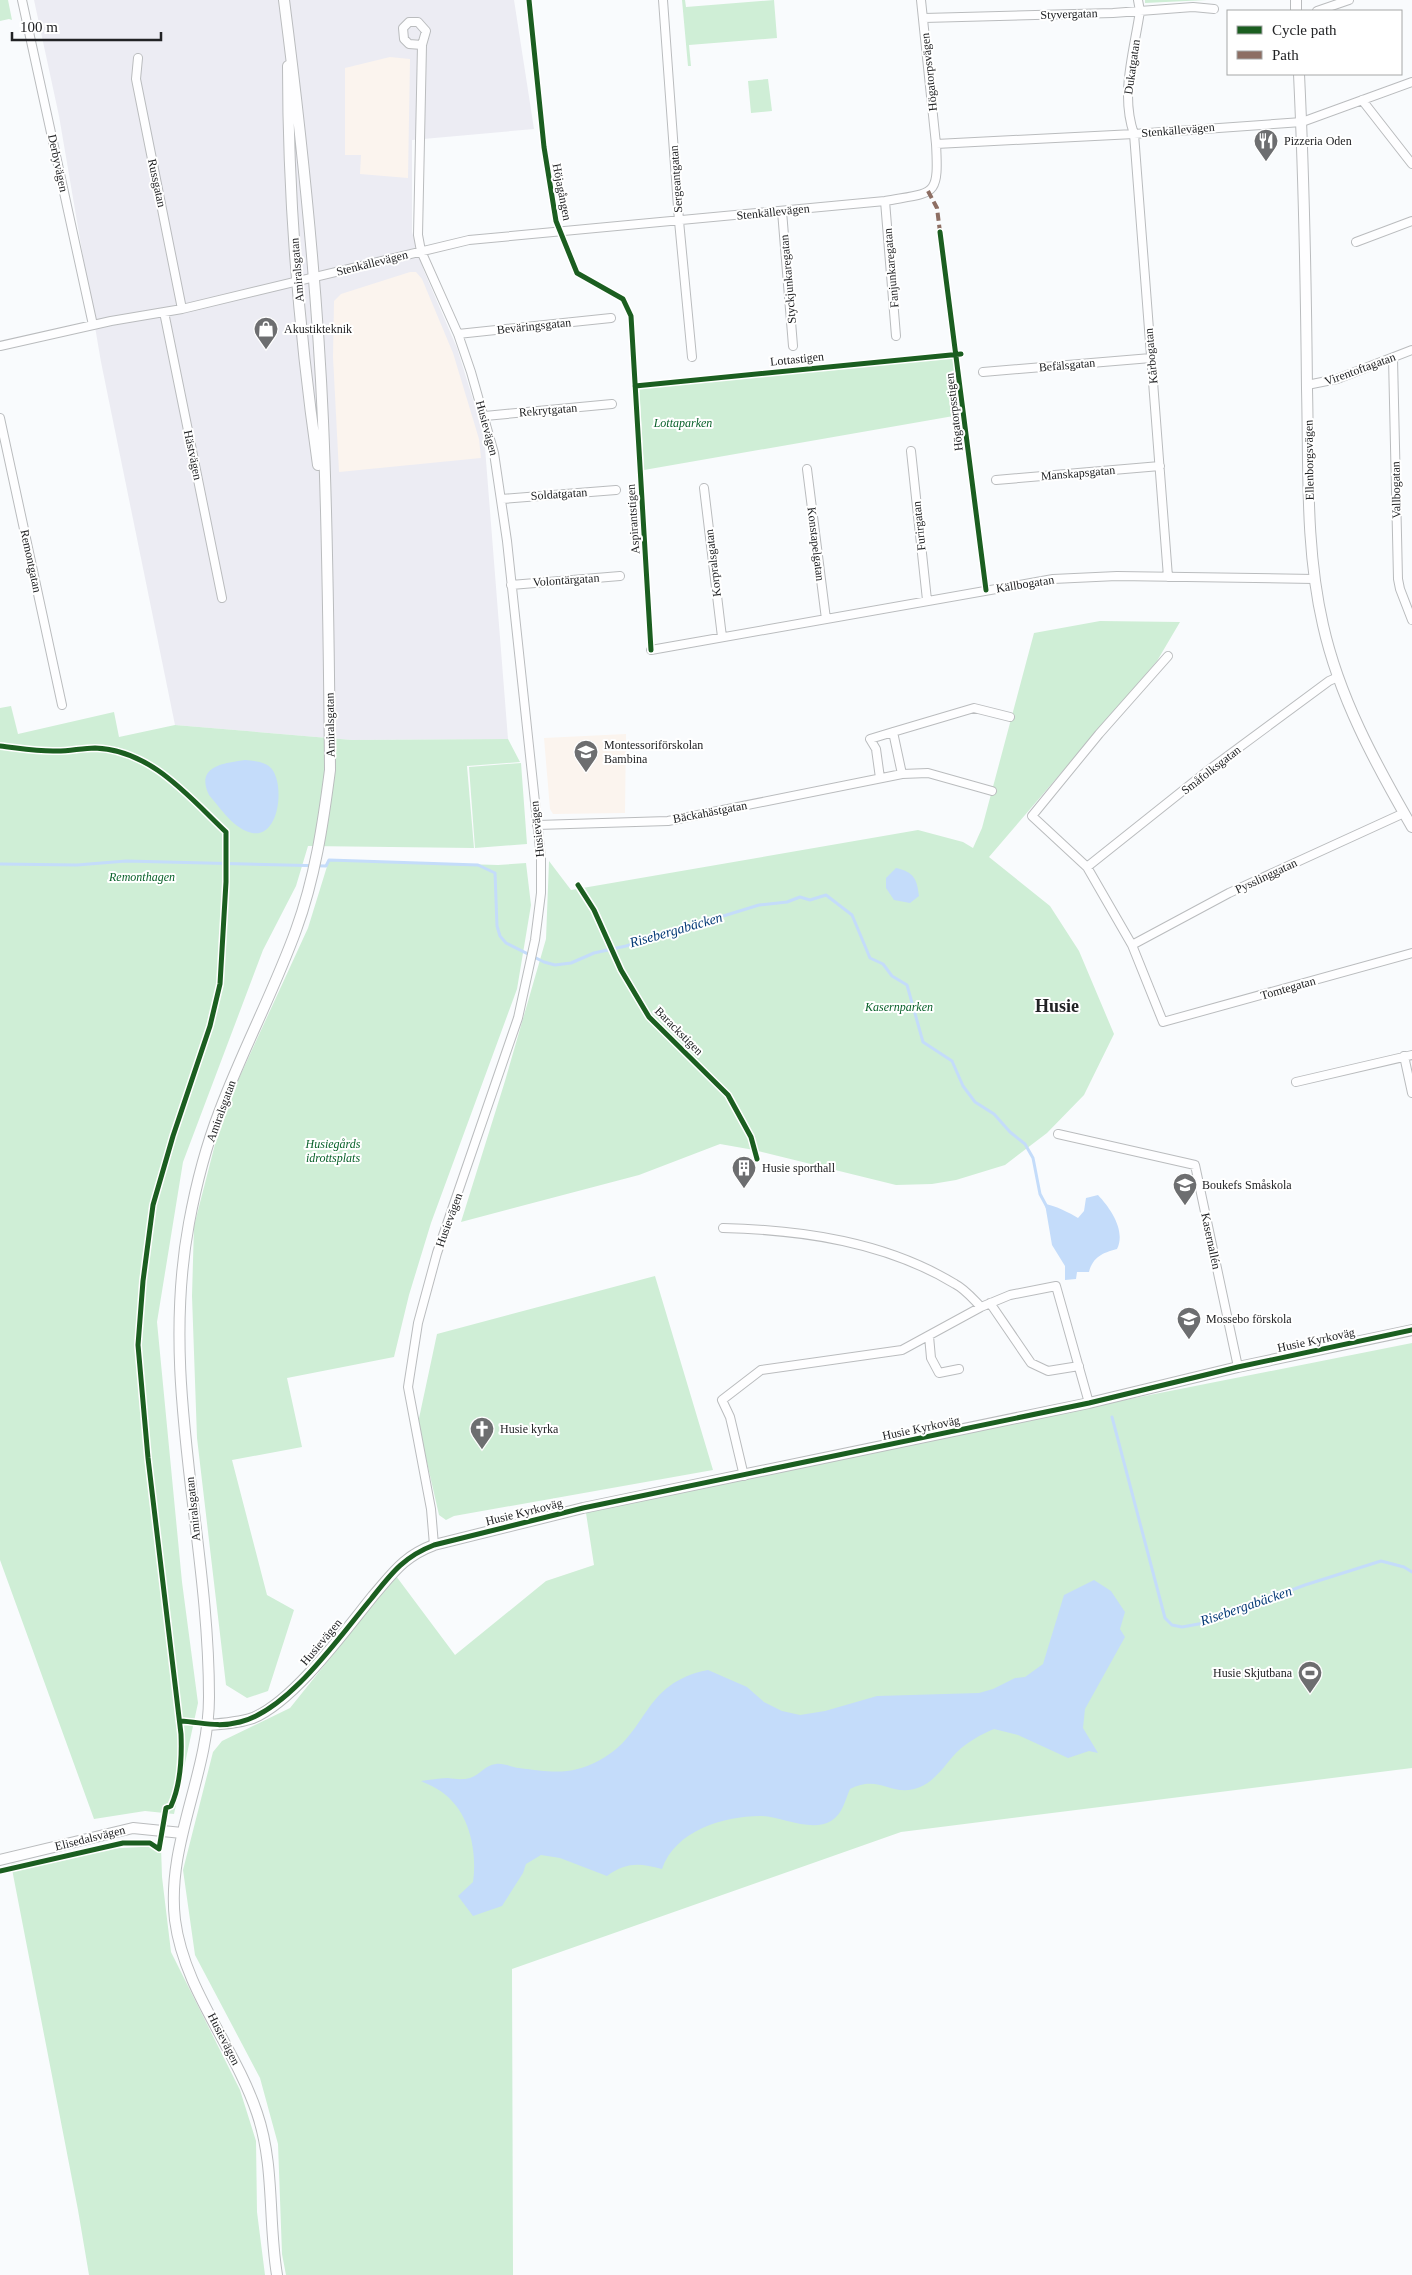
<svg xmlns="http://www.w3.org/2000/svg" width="1412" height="2275" viewBox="0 0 1412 2275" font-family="Georgia,serif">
<rect width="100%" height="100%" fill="#f9fbfd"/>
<path fill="#ececf3" d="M 34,0 L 514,0 L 534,129 L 412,140 L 412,232 L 424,271 L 457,348 L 484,435 L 508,739 L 352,740 L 175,725 L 101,362 L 59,116 Z"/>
<path fill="#fbf4ee" d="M 390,57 L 410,59 L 408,178 L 360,174 L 361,155 L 345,155 L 345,68 Z
M 410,272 L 416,272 L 422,279 L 453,353 L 479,439 L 481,458 L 339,472 L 333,357 L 334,301 L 341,294 Z
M 626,734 L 625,813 L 553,814 L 550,809 L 544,738 Z"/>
<path fill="#cfeed6" d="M 0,0 L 8,0 L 12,20 L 9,19 L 0,21 Z
M 682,0 L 685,0 L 686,7 L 774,0 L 777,38 L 689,45 L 691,66 L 688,66 Z
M 1145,0 L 1207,0 L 1145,3 Z
M 768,79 L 772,111 L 751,113 L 748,81 Z
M 958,356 L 965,414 L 644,470 L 639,387 Z
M 1100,621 L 1180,622 L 1157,661 L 989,857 L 1050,906 L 1079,951 L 1114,1034 L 1084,1095 L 1047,1133 L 1005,1165 L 956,1180 L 932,1184 L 896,1185 L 754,1150 L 720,1144 L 639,1175 L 461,1222 L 505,1081 L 546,939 L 549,861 L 571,890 L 918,830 L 963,842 L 973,848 L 982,828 L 1034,633 Z
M 11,706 L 18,734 L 114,712 L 119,737 L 175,725 L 352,740 L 508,739 L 520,762 L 467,766 L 474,848 L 308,846 L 296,886 L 263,950 L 183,1162 L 157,1322 L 182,1582 L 198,1703 L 174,1814 L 145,1811 L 94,1819 L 0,1560 L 0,708 Z
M 521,763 L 527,844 L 475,848 L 469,767 Z
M 329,860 L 498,865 L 526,863 L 531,905 L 517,989 L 431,1223 L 409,1295 L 394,1357 L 287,1378 L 302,1447 L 232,1460 L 267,1595 L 294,1610 L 268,1691 L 247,1698 L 226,1685 L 197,1438 L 192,1296 L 194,1226 L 223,1113 L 308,928 Z
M 655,1276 L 713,1470 L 454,1516 L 446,1520 L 439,1515 L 418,1423 L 437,1334 Z
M 1412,1343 L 1412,1768 L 901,1832 L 512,1969 L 513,2275 L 286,2275 L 282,2254 L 278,2144 L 260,2078 L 195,1955 L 183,1870 L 213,1752 L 222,1741 L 290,1708 L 396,1576 L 455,1655 L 546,1581 L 594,1565 L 586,1513 L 777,1469 Z
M 161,1846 L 162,1877 L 171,1952 L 240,2090 L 256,2141 L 257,2212 L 265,2275 L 89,2275 L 78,2210 L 11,1864 L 102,1849 Z"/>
<path fill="#c4dcfa" d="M 245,760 C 254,761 264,761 271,768 C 285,783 280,838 252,833 C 234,829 221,809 209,795 C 195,766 224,763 245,760 Z
M 896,868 C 914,872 917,879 919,896 L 910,903 L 894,900 L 886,888 L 886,878 Z
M 1098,1195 C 1111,1209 1126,1231 1117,1249 C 1102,1253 1093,1257 1089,1272 L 1077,1272 L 1076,1279 L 1065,1280 L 1065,1266 L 1052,1245 L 1045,1204 C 1054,1205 1070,1213 1078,1218 L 1084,1211 L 1086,1198 Z
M 1094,1580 L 1111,1591 L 1125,1612 L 1120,1629 L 1125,1637 L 1085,1709 L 1083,1728 L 1098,1753 L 1089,1751 L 1068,1758 L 1018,1735 L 994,1729 C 980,1735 967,1742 956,1753 C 945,1765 935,1781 920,1787 C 892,1799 880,1773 850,1789 C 845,1800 843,1814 831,1821 C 811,1833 781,1816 760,1816 C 723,1816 675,1831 662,1869 C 639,1863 627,1862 607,1876 L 560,1858 L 541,1855 L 526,1864 L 523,1873 L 502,1906 L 473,1916 L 458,1896 L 473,1882 C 477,1855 471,1820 451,1800 C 443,1791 432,1786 421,1781 C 430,1780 439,1778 448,1778 C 456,1779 462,1780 470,1778 C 480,1775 485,1765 496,1764 C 503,1763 512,1767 519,1768 C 551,1772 571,1776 600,1760 C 649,1734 641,1683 708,1670 L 747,1687 L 764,1702 L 782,1711 L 800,1715 L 825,1711 L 877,1696 L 979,1693 L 993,1689 L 1015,1678 L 1025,1677 L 1043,1664 L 1064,1595 Z"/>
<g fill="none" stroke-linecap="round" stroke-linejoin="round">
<path stroke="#c4dcfa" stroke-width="3" d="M 0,864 L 77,865 L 126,861 L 326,866 L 329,860 L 478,865 L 495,873 L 497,926 L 500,936 L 506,943 L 544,962 L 555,965 L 571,963 L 594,953 L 626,946 L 759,905 L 787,902 L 800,897 L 810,900 L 826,895 L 852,915 L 870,958 L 883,964 L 892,976 L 907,985 L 923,1042 L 952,1061 L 963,1086 L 975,1102 L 994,1114 L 1010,1132 L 1025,1144 L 1033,1158 L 1040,1194 L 1047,1207
M 1112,1417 L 1165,1618 L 1172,1625 L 1182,1627 L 1204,1623 L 1305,1585 L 1381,1561 L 1404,1567 L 1412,1572"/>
<defs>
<path id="minor" d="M 22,0 L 93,325
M 663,0 L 679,221 L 692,357
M 921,0 L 936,144
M 1138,0 L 1140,11 C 1134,52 1120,94 1134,134 L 1168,577
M 1317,11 L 1349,0
M 924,18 L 1113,13 L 1193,7 L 1214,9
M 422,45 L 409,44 L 404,39 L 403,28 L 409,22 L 418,22 L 426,31 L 422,45 L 418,235 L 421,251 L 458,334 L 471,372 L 494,453 L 507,541 L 541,858 L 541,893 L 535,940 L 518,1018 L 437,1253 L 418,1323 L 408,1387 L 431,1509 L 434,1545
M 138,58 L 136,79 L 182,309
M 1362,100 L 1412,164
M 885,201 L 896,336
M 782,211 L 793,346
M 1356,242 L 1412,221
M 164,312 L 222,598
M 458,334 L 611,318
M 0,346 L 111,321 L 182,309 L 469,240 L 885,201 C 935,192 939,198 936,144 L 1134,134 L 1302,122 L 1412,82
M 1393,358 L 1398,579 L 1400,589 L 1412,620
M 983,372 L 1151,358
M 1307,385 L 1337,379 L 1412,350
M 485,416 L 612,404
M 0,418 L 62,705
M 911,451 L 927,600
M 807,469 L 826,619
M 996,480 L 1160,466
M 704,488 L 722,637
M 502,499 L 616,490
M 511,585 L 620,576
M 651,650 L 1053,579 L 1117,576 L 1314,579
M 1168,656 L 1099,734 L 1032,816 L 1087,867 L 1132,945 L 1163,1022 L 1412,953
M 893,732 L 974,708 L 1010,717
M 902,774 L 928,773 L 992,791
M 537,825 L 668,821 L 902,774 L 893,732 L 870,739 L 876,749 L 880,778
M 1087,867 L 1210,769 L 1329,681 L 1338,677
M 1132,945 L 1229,893 L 1404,813
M 1404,1056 L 1412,1093
M 1296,1082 L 1412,1055
M 1058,1134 L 1195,1165 L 1238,1367
M 723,1228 C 803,1230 886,1242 955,1284 C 965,1289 973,1299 981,1307
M 990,1303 L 1031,1363 L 1048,1371 L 1079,1366
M 929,1336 L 931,1358 L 939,1373 L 959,1369
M 744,1476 L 730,1417 L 722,1400 L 761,1370 L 902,1350 L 981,1307 L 1010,1295 L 1056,1286 L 1089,1403"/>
<path id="tertiary" d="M 1296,0 L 1296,11
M 288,66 C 288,199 299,333 318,465
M 1299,74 C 1304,179 1306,284 1307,389 C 1309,467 1305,547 1323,625 C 1339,697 1375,763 1412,827
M 207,1725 C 223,1724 238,1723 253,1718 C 294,1701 344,1632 373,1596 C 393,1573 404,1556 434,1545 L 583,1508 L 1089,1403 L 1238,1367 L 1412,1330
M 0,1860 L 133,1828 L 182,1833
M 277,2275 C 268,2221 275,2166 257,2113 C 235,2047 184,1990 175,1920 C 166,1844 209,1774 209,1697 C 209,1536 159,1384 189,1223 C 196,1185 206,1146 220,1110 C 243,1049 274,991 296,930 C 315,878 323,824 330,770 C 329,654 328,537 323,421 C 317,280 302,140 284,0"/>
</defs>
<use href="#minor" stroke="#babcbe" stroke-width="10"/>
<use href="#tertiary" stroke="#babcbe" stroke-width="12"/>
<use href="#minor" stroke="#fefeff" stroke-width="8"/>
<use href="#tertiary" stroke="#fefeff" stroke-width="10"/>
<path stroke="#8d6e63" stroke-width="4" stroke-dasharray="8 4" stroke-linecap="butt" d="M 928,191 L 937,208 L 940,232"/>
<defs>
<path id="cycleway" d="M 529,0 L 544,147 L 556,221 L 577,273 L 623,299 L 631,316 L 651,650
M 940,232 L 986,590
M 635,386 L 961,354
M 0,746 C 18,748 35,751 53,751 C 67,752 81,748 95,748 C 151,750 188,796 226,832 L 226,882 L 220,984 L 210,1026 L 173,1136 L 153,1205 L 143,1281 L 138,1345 L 148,1458 L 181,1734 C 182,1758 181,1784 171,1806 L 166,1808 L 159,1849 L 150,1843 L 123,1843 L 0,1871
M 578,885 L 594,910 L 621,970 L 649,1017 L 728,1095 L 751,1137 L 757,1159
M 180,1721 C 202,1722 216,1728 240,1722 C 289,1710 339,1637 371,1599 C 391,1574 403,1557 434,1545 L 583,1508 L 1089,1403 L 1238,1367 L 1412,1330"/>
</defs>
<use href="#cycleway" stroke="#fff" stroke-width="8"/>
<use href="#cycleway" stroke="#1b5e20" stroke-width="5"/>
</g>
<defs>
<symbol id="restaurant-pin" viewBox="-11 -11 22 30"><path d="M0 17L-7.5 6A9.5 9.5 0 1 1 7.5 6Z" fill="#6d6e70" stroke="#fff"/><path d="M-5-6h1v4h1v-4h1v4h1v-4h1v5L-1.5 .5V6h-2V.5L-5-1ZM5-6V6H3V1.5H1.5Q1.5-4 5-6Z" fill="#fff"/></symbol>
<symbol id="shop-pin" viewBox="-11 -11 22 30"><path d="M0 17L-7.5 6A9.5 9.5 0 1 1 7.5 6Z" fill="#6d6e70" stroke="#fff"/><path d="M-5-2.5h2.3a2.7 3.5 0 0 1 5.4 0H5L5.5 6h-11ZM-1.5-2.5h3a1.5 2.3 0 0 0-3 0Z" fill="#fff"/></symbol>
<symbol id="school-pin" viewBox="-11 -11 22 30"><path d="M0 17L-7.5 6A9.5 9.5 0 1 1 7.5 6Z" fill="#6d6e70" stroke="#fff"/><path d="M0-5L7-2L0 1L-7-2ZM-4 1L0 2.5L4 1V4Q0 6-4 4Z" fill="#fff"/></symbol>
<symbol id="building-pin" viewBox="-11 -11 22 30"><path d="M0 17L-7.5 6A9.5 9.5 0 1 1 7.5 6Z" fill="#6d6e70" stroke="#fff"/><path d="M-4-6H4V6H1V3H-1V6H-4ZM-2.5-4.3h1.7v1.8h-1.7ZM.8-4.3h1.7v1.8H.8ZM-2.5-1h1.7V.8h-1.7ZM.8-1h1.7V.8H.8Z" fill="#fff"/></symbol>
<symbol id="church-pin" viewBox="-11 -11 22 30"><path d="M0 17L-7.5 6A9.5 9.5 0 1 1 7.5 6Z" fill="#6d6e70" stroke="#fff"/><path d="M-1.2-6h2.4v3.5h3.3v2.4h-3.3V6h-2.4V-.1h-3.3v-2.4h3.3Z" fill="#fff"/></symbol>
<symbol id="stadium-pin" viewBox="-11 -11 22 30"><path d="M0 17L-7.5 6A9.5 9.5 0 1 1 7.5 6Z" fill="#6d6e70" stroke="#fff"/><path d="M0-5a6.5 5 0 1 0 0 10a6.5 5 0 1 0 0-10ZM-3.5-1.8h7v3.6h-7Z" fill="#fff"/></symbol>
</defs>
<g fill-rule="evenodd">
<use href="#restaurant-pin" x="1252" y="127" width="28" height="38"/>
<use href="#shop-pin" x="252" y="315" width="28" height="38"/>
<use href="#school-pin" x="572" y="738" width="28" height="38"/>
<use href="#building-pin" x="730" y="1154" width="28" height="38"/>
<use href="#school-pin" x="1171" y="1171" width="28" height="38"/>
<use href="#school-pin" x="1175" y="1305" width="28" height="38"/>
<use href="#church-pin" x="468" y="1415" width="28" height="38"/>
<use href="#stadium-pin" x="1296" y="1659" width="28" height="38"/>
</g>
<g text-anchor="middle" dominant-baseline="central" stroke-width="4" stroke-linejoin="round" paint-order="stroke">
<g font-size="12" fill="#212224" stroke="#fff">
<text transform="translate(1069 14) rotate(-2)">Styvergatan</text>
<text transform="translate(1132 67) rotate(-82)">Dukatgatan</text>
<text transform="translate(929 72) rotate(-96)">Högatorpsvägen</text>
<text transform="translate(1178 130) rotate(-5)">Stenkällevägen</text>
<text transform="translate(58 163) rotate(78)">Derbyvägen</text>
<text transform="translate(676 179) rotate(-94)">Sergeantgatan</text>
<text transform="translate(157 183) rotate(78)">Russgatan</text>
<text transform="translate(562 192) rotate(79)">Höjagången</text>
<text transform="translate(773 212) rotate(-6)">Stenkällevägen</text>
<text transform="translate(372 263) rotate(-14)">Stenkällevägen</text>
<text transform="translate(891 268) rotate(-95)">Fanjunkaregatan</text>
<text transform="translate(297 270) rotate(-95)">Amiralsgatan</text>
<text transform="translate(788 279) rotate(-95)">Styckjunkaregatan</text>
<text transform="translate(534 326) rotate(-6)">Beväringsgatan</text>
<text transform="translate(1151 356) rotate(-95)">Kårbogatan</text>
<text transform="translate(797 359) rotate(-6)">Lottastigen</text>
<text transform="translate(1067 365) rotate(-5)">Befälsgatan</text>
<text transform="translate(1360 369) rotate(-20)">Virentoftagatan</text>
<text transform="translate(548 410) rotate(-5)">Rekrytgatan</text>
<text transform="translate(954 412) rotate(-97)">Högatorpsstigen</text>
<text transform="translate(487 428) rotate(75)">Husievägen</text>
<text transform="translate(193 455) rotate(78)">Hästvägen</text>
<text transform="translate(1309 460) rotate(-91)">Ellenborgsvägen</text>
<text transform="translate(1078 473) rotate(-5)">Manskapsgatan</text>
<text transform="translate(1396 490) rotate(-91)">Vallbogatan</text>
<text transform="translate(559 494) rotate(-4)">Soldatgatan</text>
<text transform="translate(633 519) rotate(-94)">Aspirantstigen</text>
<text transform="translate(919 526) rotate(-96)">Furirgatan</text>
<text transform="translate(816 544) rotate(83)">Konstapelgatan</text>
<text transform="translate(31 561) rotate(78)">Remontgatan</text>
<text transform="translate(713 563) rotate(-97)">Korpralsgatan</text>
<text transform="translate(566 580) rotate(-4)">Volontärgatan</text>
<text transform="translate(1025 584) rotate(-9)">Källbogatan</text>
<text transform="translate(330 725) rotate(-91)">Amiralsgatan</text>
<text transform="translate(1211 770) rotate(-38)">Småfolksgatan</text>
<text transform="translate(710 812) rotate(-11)">Bäckahästgatan</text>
<text transform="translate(537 829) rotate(-96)">Husievägen</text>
<text transform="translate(1266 876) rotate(-25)">Pysslinggatan</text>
<text transform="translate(1288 988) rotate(-16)">Tomtegatan</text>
<text transform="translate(679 1031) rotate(45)">Barackstigen</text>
<text transform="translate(221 1111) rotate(-70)">Amiralsgatan</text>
<text transform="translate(449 1220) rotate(-70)">Husievägen</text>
<text transform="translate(1211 1241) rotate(78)">Kasernallén</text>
<text transform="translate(1316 1340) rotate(-12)">Husie Kyrkoväg</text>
<text transform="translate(921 1428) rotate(-12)">Husie Kyrkoväg</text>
<text transform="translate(193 1509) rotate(-96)">Amiralsgatan</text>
<text transform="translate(524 1512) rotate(-14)">Husie Kyrkoväg</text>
<text transform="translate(321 1642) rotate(-50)">Husievägen</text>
<text transform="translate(90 1838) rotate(-14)">Elisedalsvägen</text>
<text transform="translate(224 2039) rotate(63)">Husievägen</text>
</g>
<g font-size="12" fill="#212224" stroke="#fff" text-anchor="start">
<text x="1284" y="141">Pizzeria Oden</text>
<text x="284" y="329">Akustikteknik</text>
<text x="604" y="745">Montessoriförskolan<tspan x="604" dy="14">Bambina</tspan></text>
<text x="762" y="1168">Husie sporthall</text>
<text x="1202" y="1185">Boukefs Småskola</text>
<text x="1206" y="1319">Mossebo förskola</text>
<text x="500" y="1429">Husie kyrka</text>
<text x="1292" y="1673" text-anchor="end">Husie Skjutbana</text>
</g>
<g font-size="12" font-style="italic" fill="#09612a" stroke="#fff">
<text x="683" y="423">Lottaparken</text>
<text x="142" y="877">Remonthagen</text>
<text x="899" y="1007">Kasernparken</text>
<text x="333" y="1144">Husiegårds<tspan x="333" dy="14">idrottsplats</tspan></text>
</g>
<g font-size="14" font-style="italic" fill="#043976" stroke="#fff">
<text transform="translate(676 930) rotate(-16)">Risebergabäcken</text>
<text transform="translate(1246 1606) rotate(-19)">Risebergabäcken</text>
</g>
<g font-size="18" font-weight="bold" fill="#212224" stroke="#fff">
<text x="1057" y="1006">Husie</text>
</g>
</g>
<rect x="1227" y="10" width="175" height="65" fill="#ffffff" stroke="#a6a7a7"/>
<rect x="1237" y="26" width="25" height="8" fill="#1b5e20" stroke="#a6a7a7"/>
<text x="1272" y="35" font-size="15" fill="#212224">Cycle path</text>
<rect x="1237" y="51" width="25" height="8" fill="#8d6e63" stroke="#a6a7a7"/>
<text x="1272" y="60" font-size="15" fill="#212224">Path</text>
<path d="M12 32v8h149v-8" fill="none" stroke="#212224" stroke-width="2.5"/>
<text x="20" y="32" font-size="15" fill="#212224" stroke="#ffffff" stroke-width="4" paint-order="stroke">100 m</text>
</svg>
